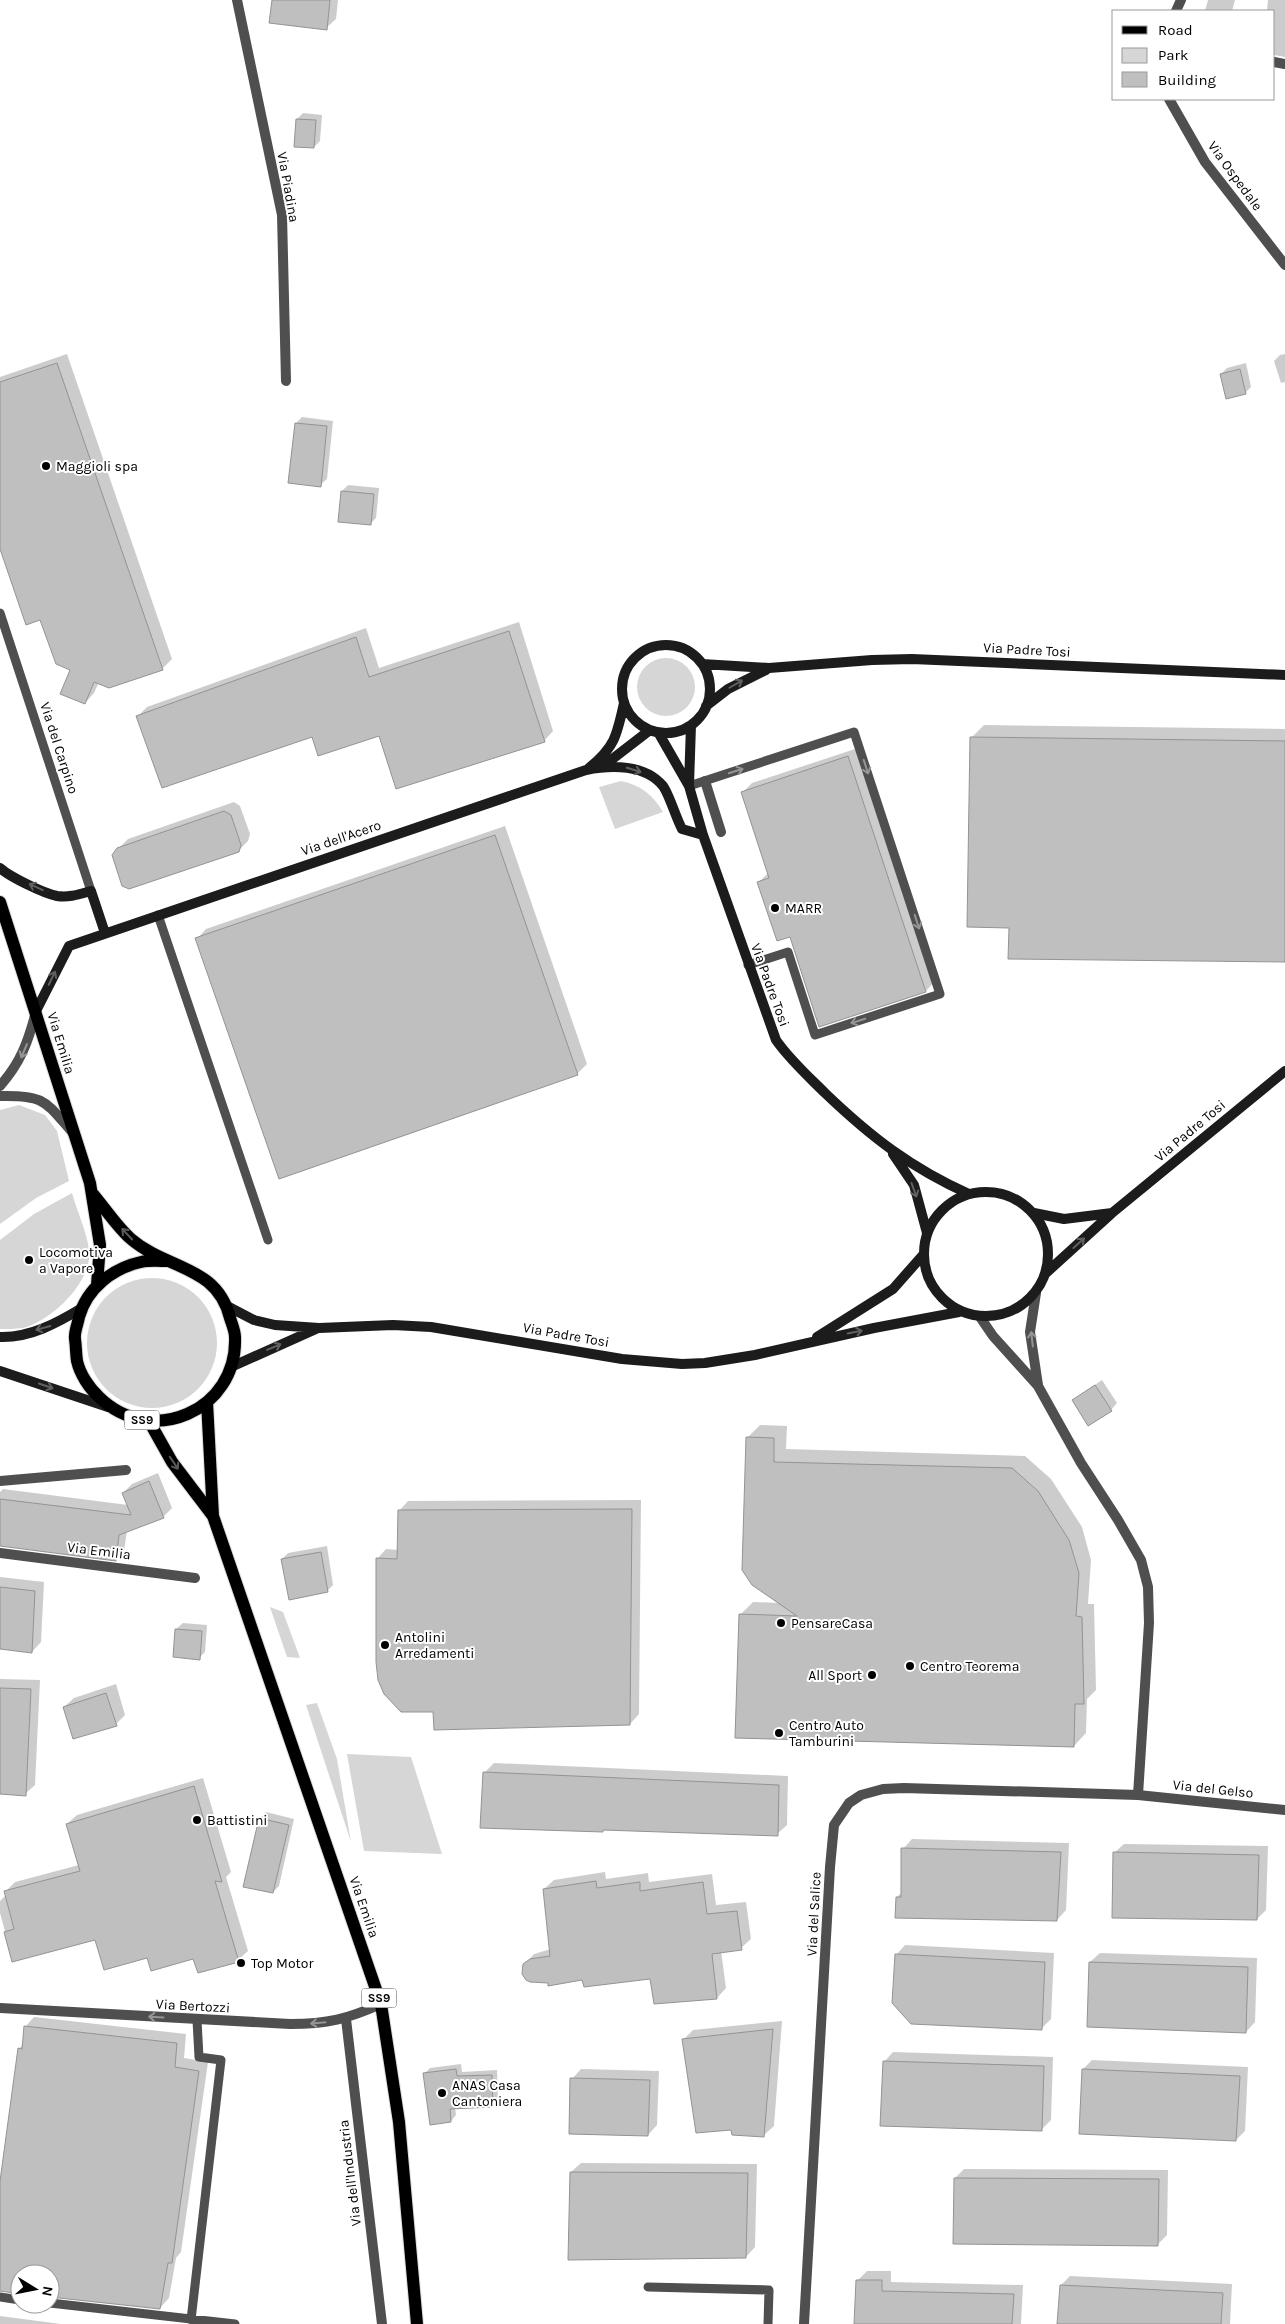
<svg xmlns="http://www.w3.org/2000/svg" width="1285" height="2324" viewBox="0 0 1285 2324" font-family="Karla,sans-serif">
<rect width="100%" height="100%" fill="#fff"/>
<path fill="#d6d6d6" d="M637 687a29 29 0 1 1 58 0a29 29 0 1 1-58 0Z
M 621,781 C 641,785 653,795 663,812 L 615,829 L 599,787 Z
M 19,1105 L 45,1115 L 57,1131 L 69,1181 L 36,1198 L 0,1224 L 0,1110 Z
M 72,1193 C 77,1211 86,1230 89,1249 C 94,1280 52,1321 23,1328 C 16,1329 8,1329 0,1329 L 0,1240 L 34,1214 Z
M87 1343a65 65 0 1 1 130 0a65 65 0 1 1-130 0Z
M 270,1607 L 283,1612 L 300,1658 L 287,1657 Z
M 317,1703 L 337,1759 L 351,1842 L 306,1705 Z
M 347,1754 L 411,1757 L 442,1854 L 364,1851 Z"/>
<path fill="#0003" d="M 273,0 L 338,0 L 336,19 L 326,28 Z
M 1208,0 L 1235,0 L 1232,11 L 1205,11 Z
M 1268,0 L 1285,0 L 1285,57 L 1274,55 L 1274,11 L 1267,11 Z
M 303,113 L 322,115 L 320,141 L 314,147 L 297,119 Z
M 67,354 L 172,659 L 162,669 L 99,682 L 94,693 L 85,703 L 71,669 L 0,545 L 0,377 Z
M 1285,354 L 1285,382 L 1281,383 L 1274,361 L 1280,355 Z
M 1246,363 L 1251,387 L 1245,393 L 1221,374 L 1227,368 Z
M 302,417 L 333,421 L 327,479 L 320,485 L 296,423 Z
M 348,485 L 379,488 L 376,518 L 370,524 L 342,491 Z
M 519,622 L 553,731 L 544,741 L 380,734 L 313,736 L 138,716 L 147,707 L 366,628 L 379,668 Z
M 984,725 L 1285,729 L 1285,961 L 1010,926 L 971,738 Z
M 858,748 L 935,981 L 926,991 L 820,1025 L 790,935 L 759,882 L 769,872 L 742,793 L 752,783 Z
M 234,802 L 240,806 L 250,834 L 248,841 L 238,851 L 118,849 L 128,839 Z
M 505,826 L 587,1064 L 577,1074 L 197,939 L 206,929 Z
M 1102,1380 L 1117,1403 L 1111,1410 L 1073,1400 Z
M 760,1425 L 787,1426 L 786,1449 L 1025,1456 L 1051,1479 L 1082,1527 L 1091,1560 L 1088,1604 L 1094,1604 L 1096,1690 L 1087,1699 L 1086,1733 L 1074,1746 L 740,1615 L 753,1602 L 780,1603 L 747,1438 Z
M 158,1473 L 172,1508 L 163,1517 L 127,1531 L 124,1551 L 115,1560 L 0,1545 L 0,1492 L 3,1489 L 128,1505 L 123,1493 L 132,1484 Z
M 641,1500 L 639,1714 L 630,1724 L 435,1711 L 377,1559 L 386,1549 L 399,1550 L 399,1511 L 408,1501 Z
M 327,1546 L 333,1585 L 327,1591 L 282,1559 L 288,1553 Z
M 0,1577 L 44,1582 L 41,1642 L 32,1652 L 0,1648 Z
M 183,1623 L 207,1625 L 205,1652 L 199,1658 L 176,1629 Z
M 0,1679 L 40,1680 L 35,1785 L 25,1794 L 0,1793 Z
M 116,1684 L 125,1715 L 116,1724 L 64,1707 L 74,1698 Z
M 494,1763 L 788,1776 L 787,1825 L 777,1834 L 605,1828 L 602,1831 L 484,1773 Z
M 203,1778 L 231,1872 L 226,1877 L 248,1951 L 238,1960 L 148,1956 L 96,1938 L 13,1961 L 0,1913 L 0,1901 L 6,1895 L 5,1892 L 15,1882 L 79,1865 L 67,1824 L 77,1815 Z
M 266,1812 L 294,1819 L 279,1886 L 273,1892 L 260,1818 Z
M 912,1839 L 1069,1843 L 1066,1910 L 1057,1920 L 897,1897 L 902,1892 L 903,1849 Z
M 1124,1844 L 1268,1846 L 1266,1910 L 1257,1919 L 1114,1853 Z
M 605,1872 L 606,1879 L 648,1873 L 649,1882 L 712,1874 L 716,1905 L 746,1902 L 751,1939 L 741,1948 L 721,1951 L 726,1988 L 717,1998 L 651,1978 L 583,1979 L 549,1982 L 525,1964 L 534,1954 L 551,1949 L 544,1889 L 554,1880 Z
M 905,1945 L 1054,1953 L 1051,2019 L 1041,2029 L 896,1955 Z
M 1100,1953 L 1257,1958 L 1255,2022 L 1246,2032 L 1090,1962 Z
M 34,2017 L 186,2034 L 184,2058 L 208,2062 L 181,2252 L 176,2258 L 169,2298 L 160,2308 L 50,2297 L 50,2274 L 20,2274 L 20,2293 L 0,2290 L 0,2190 L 19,2049 L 23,2044 L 25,2027 Z
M 782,2021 L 774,2126 L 764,2135 L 684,2039 L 693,2030 Z
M 893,2052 L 1053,2057 L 1051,2120 L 1042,2129 L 884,2062 Z
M 1092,2060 L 1248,2067 L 1245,2131 L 1236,2140 L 1083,2069 Z
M 461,2064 L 462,2072 L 497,2070 L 498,2100 L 493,2106 L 455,2108 L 456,2115 L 451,2121 L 425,2073 L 430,2068 Z
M 581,2069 L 659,2071 L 657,2125 L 648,2135 L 572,2079 Z
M 581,2163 L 757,2164 L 755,2247 L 746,2257 L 571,2172 Z
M 964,2169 L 1168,2170 L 1167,2235 L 1158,2244 L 955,2178 Z
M 867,2271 L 891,2271 L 891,2282 L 1023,2285 L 1021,2324 L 855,2324 L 858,2280 Z
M 1070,2276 L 1232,2284 L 1230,2324 L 1059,2324 L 1061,2285 Z
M 0,2316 L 61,2324 L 0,2324 Z"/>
<path fill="#bfbfbf" stroke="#939393" d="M 272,0 L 330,0 L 327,30 L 269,23 Z
M 296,119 L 316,120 L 314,148 L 294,147 Z
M 57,363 L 163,670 L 109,688 L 94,682 L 85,704 L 60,694 L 70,670 L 56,664 L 40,620 L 26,625 L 0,549 L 0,382 Z
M 1240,369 L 1246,394 L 1226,399 L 1220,374 Z
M 295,423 L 327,426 L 321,487 L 288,483 Z
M 341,491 L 374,494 L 371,525 L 338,522 Z
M 509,631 L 545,742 L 396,789 L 379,736 L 318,756 L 312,737 L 162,788 L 136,716 L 356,637 L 369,677 Z
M 970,737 L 1285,741 L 1285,962 L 1008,959 L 1009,928 L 967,927 Z
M 848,756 L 926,992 L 819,1027 L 790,937 L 777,941 L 757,882 L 769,878 L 741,792 Z
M 224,811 L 231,815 L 241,845 L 239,852 L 129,889 L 122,886 L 112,855 L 117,848 Z
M 495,835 L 578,1075 L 279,1179 L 195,938 Z
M 1095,1385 L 1112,1411 L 1088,1426 L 1072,1400 Z
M 746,1437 L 774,1438 L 774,1462 L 1012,1468 L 1038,1491 L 1069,1540 L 1079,1573 L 1076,1616 L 1082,1617 L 1084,1704 L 1075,1704 L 1074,1747 L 735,1738 L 739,1614 L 797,1616 L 752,1585 L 742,1570 Z
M 149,1481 L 164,1518 L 119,1535 L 116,1561 L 0,1546 L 0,1499 L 131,1515 L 122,1493 Z
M 632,1509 L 630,1725 L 434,1730 L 433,1712 L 401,1712 L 384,1694 L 378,1680 L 376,1662 L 376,1558 L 397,1559 L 398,1510 Z
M 321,1552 L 328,1592 L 289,1600 L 281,1559 Z
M 0,1587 L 35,1591 L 32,1653 L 0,1649 Z
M 175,1629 L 202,1631 L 200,1660 L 173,1657 Z
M 0,1688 L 31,1689 L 26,1796 L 0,1794 Z
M 106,1693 L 117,1726 L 73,1739 L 63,1707 Z
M 483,1772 L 779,1785 L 778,1836 L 603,1830 L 603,1832 L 480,1828 Z
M 194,1786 L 222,1882 L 215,1881 L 239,1962 L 198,1973 L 193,1959 L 151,1971 L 147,1958 L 104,1970 L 95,1940 L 12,1962 L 4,1932 L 14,1929 L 4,1891 L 80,1871 L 66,1824 Z
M 259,1818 L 289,1825 L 273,1893 L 243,1887 Z
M 901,1848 L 1061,1852 L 1057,1921 L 895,1918 L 896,1897 L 901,1897 Z
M 1113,1852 L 1259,1855 L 1257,1920 L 1112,1918 Z
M 596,1881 L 597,1888 L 640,1882 L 640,1891 L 703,1882 L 707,1914 L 737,1911 L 742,1950 L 712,1954 L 717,1999 L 654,2004 L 650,1979 L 584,1987 L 582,1980 L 548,1986 L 548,1983 L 530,1982 L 526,1980 L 522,1974 L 523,1964 L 530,1959 L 550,1956 L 543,1889 Z
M 895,1954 L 1045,1962 L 1042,2030 L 911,2024 L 892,2003 Z
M 1089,1962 L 1248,1967 L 1246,2033 L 1087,2027 Z
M 24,2026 L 177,2043 L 175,2067 L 199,2071 L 172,2263 L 168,2263 L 160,2309 L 50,2297 L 50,2274 L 20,2274 L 20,2294 L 0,2291 L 0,2181 L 18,2048 L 22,2049 Z
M 773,2029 L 764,2137 L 732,2135 L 731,2130 L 696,2133 L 682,2039 Z
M 883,2061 L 1044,2066 L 1042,2131 L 880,2126 Z
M 456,2069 L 457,2076 L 492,2075 L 493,2107 L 450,2109 L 451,2122 L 430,2125 L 423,2073 Z
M 1082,2069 L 1240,2076 L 1236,2141 L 1079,2134 Z
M 570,2078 L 650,2080 L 648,2136 L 569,2134 Z
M 570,2172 L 748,2173 L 746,2258 L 568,2260 Z
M 954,2178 L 1159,2179 L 1158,2246 L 953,2244 Z
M 856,2280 L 882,2280 L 882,2291 L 1014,2294 L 1012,2324 L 854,2324 Z
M 1060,2285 L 1223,2293 L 1221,2324 L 1057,2324 Z"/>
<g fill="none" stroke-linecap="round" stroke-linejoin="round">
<defs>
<path id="primary" d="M 0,902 L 90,1183 L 100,1245 L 97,1285
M 92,1193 C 105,1208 117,1227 131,1239 C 167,1270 217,1265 230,1318 C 232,1324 235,1331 235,1337 C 238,1411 151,1448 99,1397 C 89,1388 80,1374 77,1361 C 76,1354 76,1346 75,1339 C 74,1332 78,1324 79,1317 C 87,1288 113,1268 141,1262 C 149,1260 159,1261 167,1261
M 207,1402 L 213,1516 L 381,2004 L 399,2122 L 417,2324
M 149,1421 L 172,1462 L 213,1516"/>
</defs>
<use href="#primary" stroke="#dbdbdb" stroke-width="14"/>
<path stroke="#4f4f4f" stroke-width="9" d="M 0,613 L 91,891
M 689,786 L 854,732 L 940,994 L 815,1035 L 788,952 L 748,965
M 158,915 L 268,1240
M 648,2287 L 769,2290 L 768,2324
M 0,2297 L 20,2300
M 50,2303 L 235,2324
M 191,2320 L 221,2060 L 199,2057 L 197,2020"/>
<path stroke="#4f4f4f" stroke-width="10" d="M 237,0 L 282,215 L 286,381
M 1176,11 L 1181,0
M 1274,62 L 1285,64
M 1169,99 L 1205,162 L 1285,265
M 705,781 L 721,832
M 0,1086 C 21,1062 28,1042 36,1012
M 0,1096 C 45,1095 45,1101 73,1133
M 1036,1293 L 1030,1332 L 1038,1385
M 980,1317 L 993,1336 L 1038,1386 L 1081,1463 L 1118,1520 L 1141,1560 L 1148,1587 L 1149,1623 L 1138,1795
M 0,1481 L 126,1470
M 0,1553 L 195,1578
M 0,2008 L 290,2024 C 328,2024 347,2019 381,2004
M 346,2019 L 382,2324
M 804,2324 L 830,1867 L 834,1825 L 849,1803 L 861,1795 L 883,1789 L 904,1788 L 1138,1795 L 1285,1810"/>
<path stroke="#1c1c1c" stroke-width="10" d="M622 689a44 44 0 1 1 88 0a44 44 0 1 1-88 0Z
M 702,664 L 769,668 L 872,660 L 912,659 L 1285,675
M 706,706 L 728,689 L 766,670
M 658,732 L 689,786 L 703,835 L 776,1040 C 790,1060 808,1076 825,1093 C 871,1137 911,1168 969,1194
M 602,767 L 650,730
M 589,768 C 615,747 617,735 624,703
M 689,785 L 691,725
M 0,868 C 10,877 43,893 57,896 C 69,898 80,894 91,891 L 105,933
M 36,1011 L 69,946 L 586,770 C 611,765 645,764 663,786 C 669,794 676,818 682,829 L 703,835
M 893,1154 L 914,1185 L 927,1233
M924 1254a62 62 0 1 1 124 0a62 62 0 1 1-124 0Z
M 1034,1213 L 1064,1219 L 1112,1213
M 1046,1273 L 1112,1213 L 1285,1071
M 227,1306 L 254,1320 L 275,1325 L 319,1328 L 393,1325 L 431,1327 L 622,1359 L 682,1364 L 705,1363 L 755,1355 L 874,1328 L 959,1312
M 0,1337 C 30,1338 57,1323 82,1308
M 817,1337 L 893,1289 L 923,1255
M 231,1367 L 316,1329
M 0,1371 L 108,1407"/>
<use href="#primary" stroke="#000" stroke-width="12"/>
</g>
<defs><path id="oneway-shaft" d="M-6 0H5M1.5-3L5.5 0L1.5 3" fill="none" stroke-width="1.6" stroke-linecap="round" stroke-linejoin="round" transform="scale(1.25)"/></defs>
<g stroke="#606060">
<use href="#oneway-shaft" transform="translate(736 684) rotate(-30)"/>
<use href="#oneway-shaft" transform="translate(634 770) rotate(17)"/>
<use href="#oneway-shaft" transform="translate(36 887) rotate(-155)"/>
<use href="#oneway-shaft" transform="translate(52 978) rotate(-64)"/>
<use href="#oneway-shaft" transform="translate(914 1190) rotate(70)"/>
<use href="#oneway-shaft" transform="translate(1079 1243) rotate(-42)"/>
<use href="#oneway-shaft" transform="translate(43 1328) rotate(165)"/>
<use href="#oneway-shaft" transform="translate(855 1332) rotate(-12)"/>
<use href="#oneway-shaft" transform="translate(274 1347) rotate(-23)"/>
<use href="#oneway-shaft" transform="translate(46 1386) rotate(19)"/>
</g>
<g stroke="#959595">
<use href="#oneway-shaft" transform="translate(866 767) rotate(72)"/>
<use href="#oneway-shaft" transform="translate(736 771) rotate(-18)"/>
<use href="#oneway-shaft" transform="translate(917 922) rotate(72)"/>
<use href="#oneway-shaft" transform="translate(858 1021) rotate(162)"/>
<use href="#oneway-shaft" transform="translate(24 1051) rotate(113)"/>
<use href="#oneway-shaft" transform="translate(1032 1339) rotate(-96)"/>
<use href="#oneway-shaft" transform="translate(156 2017) rotate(-177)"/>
<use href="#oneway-shaft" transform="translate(318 2023) rotate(175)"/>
</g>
<g stroke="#595959">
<use href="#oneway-shaft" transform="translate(127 1234) rotate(-133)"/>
<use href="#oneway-shaft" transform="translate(174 1463) rotate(56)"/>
</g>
<g fill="#000" stroke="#fff" stroke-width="2">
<circle cx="46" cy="466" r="5"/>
<circle cx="775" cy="908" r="5"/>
<circle cx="29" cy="1260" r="5"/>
<circle cx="781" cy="1623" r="5"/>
<circle cx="385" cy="1645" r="5"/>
<circle cx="910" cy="1666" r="5"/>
<circle cx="872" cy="1675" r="5"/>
<circle cx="779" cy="1733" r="5"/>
<circle cx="197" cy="1820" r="5"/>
<circle cx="241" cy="1963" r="5"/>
<circle cx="442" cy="2093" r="5"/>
</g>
<g text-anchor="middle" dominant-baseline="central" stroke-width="4" stroke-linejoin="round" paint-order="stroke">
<g fill="#fff" stroke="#4c4c4c" stroke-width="1">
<rect x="124.5" y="1410.5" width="35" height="19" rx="4"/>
<rect x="361.5" y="1988.5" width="35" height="19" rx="4"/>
</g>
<g font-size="12" font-weight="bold" fill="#000">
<text x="142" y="1420">SS9</text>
<text x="379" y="1998">SS9</text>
</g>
<g font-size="14" fill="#000" stroke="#fff">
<text transform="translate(1235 176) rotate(54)">Via Ospedale</text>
<text transform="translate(288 187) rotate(80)">Via Piadina</text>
<text transform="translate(1027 650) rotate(3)">Via Padre Tosi</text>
<text transform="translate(59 748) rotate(72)">Via del Carpino</text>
<text transform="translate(341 838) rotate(-19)">Via dell'Acero</text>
<text transform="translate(770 985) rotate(70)">Via Padre Tosi</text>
<text transform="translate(61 1043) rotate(73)">Via Emilia</text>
<text transform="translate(1190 1131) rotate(-40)">Via Padre Tosi</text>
<text transform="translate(566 1335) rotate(10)">Via Padre Tosi</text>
<text transform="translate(99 1551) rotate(7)">Via Emilia</text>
<text transform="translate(1213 1789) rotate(6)">Via del Gelso</text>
<text transform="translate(364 1907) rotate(71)">Via Emilia</text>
<text transform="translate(814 1914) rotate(-87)">Via del Salice</text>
<text transform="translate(193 2006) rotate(3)">Via Bertozzi</text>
<text transform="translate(350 2173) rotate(-97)">Via dell'Industria</text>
</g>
<g font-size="14" fill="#000" stroke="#fff" text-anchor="start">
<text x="56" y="466">Maggioli spa</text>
<text x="785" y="908">MARR</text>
<text x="39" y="1252">Locomotiva<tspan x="39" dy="16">a Vapore</tspan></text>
<text x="791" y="1623">PensareCasa</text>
<text x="395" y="1637">Antolini<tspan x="395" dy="16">Arredamenti</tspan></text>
<text x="920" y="1666">Centro Teorema</text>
<text x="862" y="1675" text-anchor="end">All Sport</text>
<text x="789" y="1725">Centro Auto<tspan x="789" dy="16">Tamburini</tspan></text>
<text x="207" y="1820">Battistini</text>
<text x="251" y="1963">Top Motor</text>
<text x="452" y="2085">ANAS Casa<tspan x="452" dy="16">Cantoniera</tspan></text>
</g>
</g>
<rect x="1112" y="10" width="162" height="90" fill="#ffffff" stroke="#999999"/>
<rect x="1122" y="26" width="25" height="8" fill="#000000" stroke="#999999"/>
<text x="1158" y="35" font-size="15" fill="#000000">Road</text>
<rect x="1122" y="48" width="25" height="15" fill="#d6d6d6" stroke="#999999"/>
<text x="1158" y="60" font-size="15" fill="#000000">Park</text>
<rect x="1122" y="72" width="25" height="15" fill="#bfbfbf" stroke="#999999"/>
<text x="1158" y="85" font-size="15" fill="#000000">Building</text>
<g transform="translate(35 2289) rotate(100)"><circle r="24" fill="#ffffff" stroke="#999999"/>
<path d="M0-4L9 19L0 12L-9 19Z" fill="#000000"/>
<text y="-8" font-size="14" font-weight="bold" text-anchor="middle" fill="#000000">N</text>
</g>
</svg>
